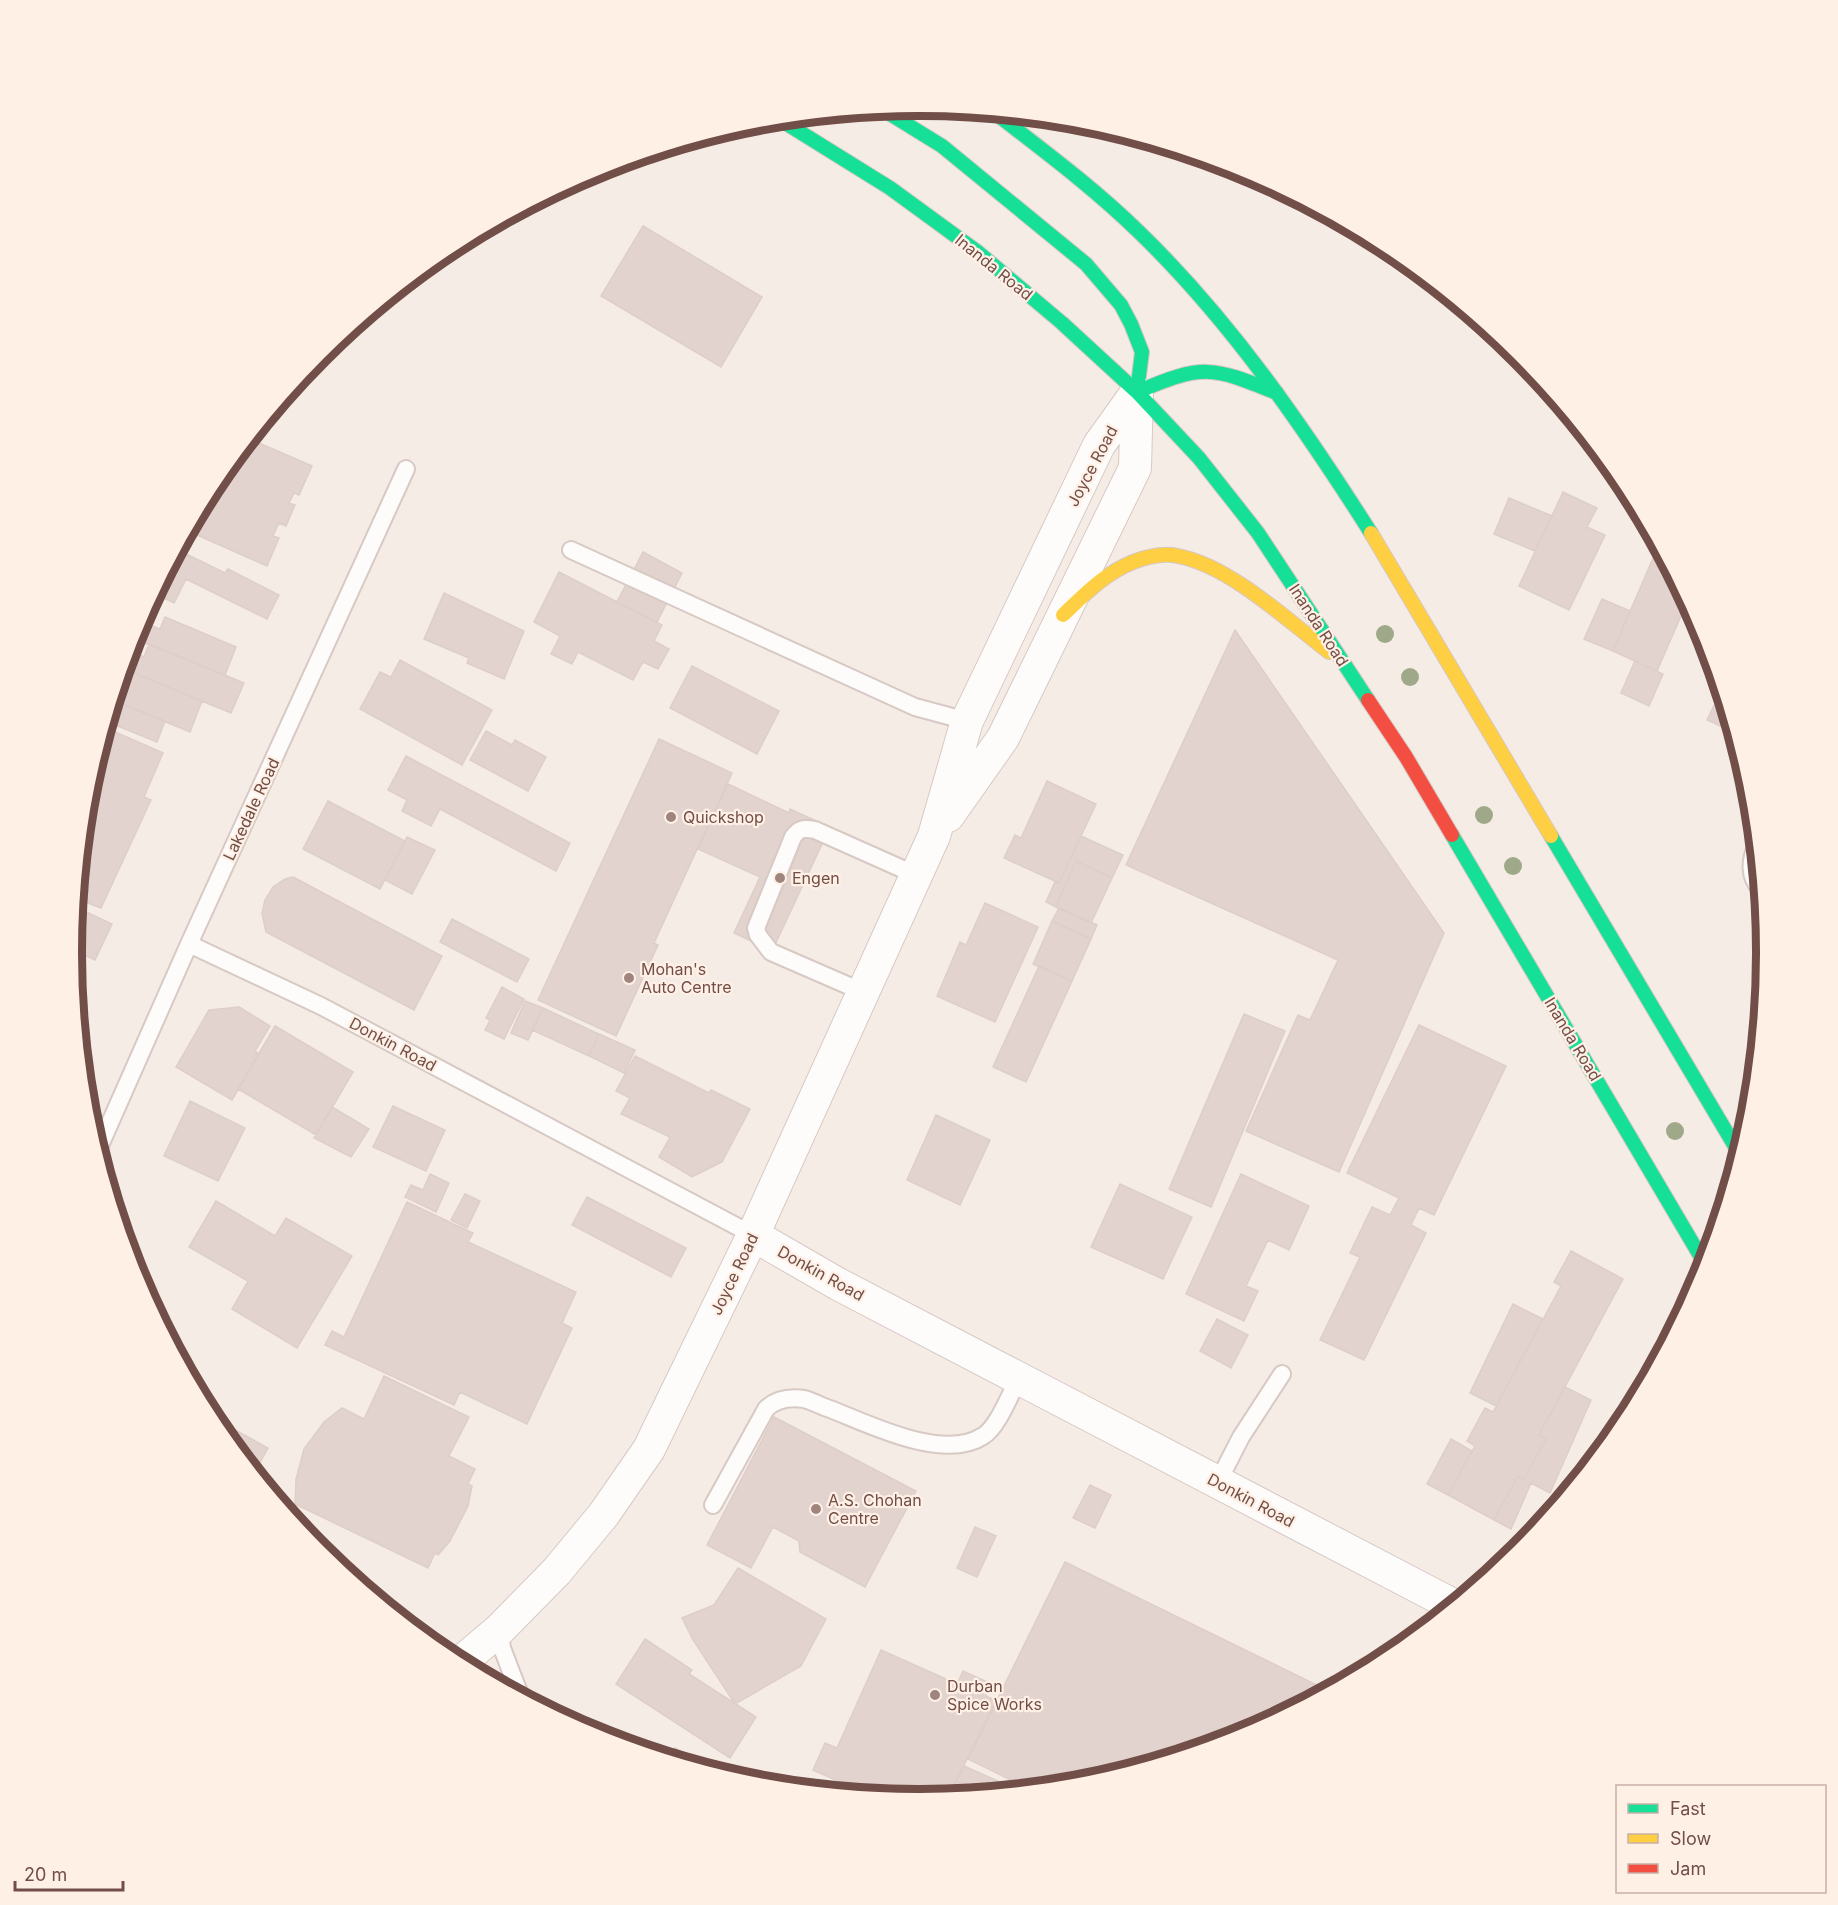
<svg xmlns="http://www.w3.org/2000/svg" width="1838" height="1905" viewBox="0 0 1838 1905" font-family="Inter,sans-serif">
<rect width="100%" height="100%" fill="#f6ece6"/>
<path fill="#e2d3ce" stroke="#decec9" stroke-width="1.5" d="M 643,226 L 762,297 L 721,367 L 601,296 Z
M 250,439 L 312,466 L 299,495 L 294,493 L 289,503 L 295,505 L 286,526 L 279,523 L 273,536 L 279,538 L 267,566 L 195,534 L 222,473 Z
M 1563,492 L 1597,508 L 1587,527 L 1605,535 L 1569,610 L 1519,586 Z
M 1509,498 L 1552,516 L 1535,551 L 1494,534 Z
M 1657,549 L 1660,550 L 1687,602 L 1657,671 L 1613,651 Z
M 178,550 L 225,573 L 228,569 L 279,595 L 267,619 L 186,579 L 174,603 L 155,594 Z
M 643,552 L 682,573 L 657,622 L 617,602 Z
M 559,572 L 662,625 L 654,641 L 669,649 L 658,669 L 643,662 L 633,680 L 578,652 L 572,664 L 551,654 L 560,636 L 534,622 Z
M 444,593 L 524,631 L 504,679 L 467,663 L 469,658 L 424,639 Z
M 1602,599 L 1630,611 L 1613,651 L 1584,639 Z
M 165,617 L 236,647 L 225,675 L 145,643 L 152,626 L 160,629 Z
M 1235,630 L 1444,933 L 1339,1172 L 1246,1131 L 1298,1015 L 1310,1020 L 1338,960 L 1126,865 Z
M 149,644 L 244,683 L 231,713 L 129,671 L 136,653 L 144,657 Z
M 400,660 L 492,710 L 462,765 L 360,709 L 380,672 L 391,677 Z
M 1635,661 L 1663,674 L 1649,706 L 1621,693 Z
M 692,666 L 779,711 L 757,754 L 670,708 Z
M 127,670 L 202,701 L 190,732 L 115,701 L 120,681 L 123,682 Z
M 1721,691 L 1733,732 L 1707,720 Z
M 115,701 L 165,721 L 157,742 L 108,722 Z
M 106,728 L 163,753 L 144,797 L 151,800 L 101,908 L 77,899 L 88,787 Z
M 486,731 L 512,745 L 515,740 L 546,757 L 528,791 L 470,760 Z
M 659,739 L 732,773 L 654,943 L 658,945 L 616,1036 L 538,1000 Z
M 406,756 L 570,843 L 556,871 L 440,809 L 431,826 L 402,811 L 407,800 L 388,790 Z
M 1047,781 L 1096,804 L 1059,883 L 1004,858 L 1015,835 L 1021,838 Z
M 728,784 L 789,813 L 790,809 L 830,827 L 772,951 L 734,933 L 760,877 L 698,849 Z
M 328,801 L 405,841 L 380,889 L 303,849 Z
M 1081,836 L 1123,855 L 1112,878 L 1076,861 L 1056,907 L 1046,902 L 1055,882 L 1059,883 Z
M 407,837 L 435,850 L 412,894 L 385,880 Z
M 1076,861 L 1112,878 L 1091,923 L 1056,907 Z
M 293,877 L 442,956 L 414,1010 L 266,932 L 262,913 L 265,900 L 273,887 L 285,879 Z
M 985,903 L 1038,927 L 995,1022 L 937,996 L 960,942 L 966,945 Z
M 76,907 L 112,924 L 95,960 L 72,949 Z
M 1059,908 L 1097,925 L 1091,939 L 1052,921 Z
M 452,919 L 529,959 L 517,982 L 440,942 Z
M 1052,921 L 1091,939 L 1072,981 L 1033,964 Z
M 1039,966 L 1072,981 L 1026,1082 L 993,1067 Z
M 502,987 L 524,999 L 504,1039 L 485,1030 L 490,1020 L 486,1018 Z
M 525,1001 L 543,1008 L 528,1040 L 511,1033 Z
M 239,1007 L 270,1026 L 255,1051 L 259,1054 L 232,1100 L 176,1067 L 209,1010 Z
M 543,1008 L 599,1034 L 589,1056 L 532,1030 Z
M 1244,1014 L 1285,1031 L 1211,1207 L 1169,1189 Z
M 1419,1025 L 1506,1066 L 1434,1215 L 1419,1208 L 1411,1225 L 1426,1233 L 1364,1360 L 1320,1340 L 1360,1257 L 1350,1253 L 1372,1207 L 1390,1215 L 1399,1198 L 1347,1173 Z
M 275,1026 L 353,1072 L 316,1135 L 238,1089 Z
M 599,1034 L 635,1050 L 624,1073 L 589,1056 Z
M 635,1056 L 709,1093 L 711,1090 L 750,1109 L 722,1162 L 692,1177 L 659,1157 L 670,1137 L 621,1114 L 630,1098 L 616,1091 Z
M 190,1101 L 245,1128 L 218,1181 L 164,1156 Z
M 393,1106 L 445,1130 L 426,1171 L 373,1147 Z
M 332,1107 L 369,1129 L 351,1157 L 314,1138 Z
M 936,1115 L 990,1140 L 960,1205 L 907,1180 Z
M 430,1174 L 449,1183 L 436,1212 L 405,1197 L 411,1185 L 423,1190 Z
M 1241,1174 L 1309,1206 L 1289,1250 L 1268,1240 L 1246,1286 L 1258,1291 L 1244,1321 L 1186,1294 Z
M 1120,1184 L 1192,1217 L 1163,1279 L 1091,1247 Z
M 465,1194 L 480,1201 L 467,1228 L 451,1220 Z
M 587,1197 L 686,1248 L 671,1277 L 572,1225 Z
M 216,1201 L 275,1236 L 286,1218 L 352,1256 L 297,1348 L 232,1309 L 248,1281 L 189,1247 Z
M 407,1202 L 473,1233 L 468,1242 L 576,1292 L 562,1323 L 572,1328 L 527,1424 L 460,1392 L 454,1405 L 325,1345 L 332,1331 L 344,1337 Z
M 1571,1251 L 1623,1279 L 1539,1435 L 1546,1439 L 1524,1479 L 1518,1476 L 1494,1520 L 1448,1495 L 1475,1446 L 1467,1441 L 1485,1408 L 1493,1412 L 1561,1286 L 1554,1282 Z
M 1513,1304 L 1543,1319 L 1496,1406 L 1470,1393 Z
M 1217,1319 L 1248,1335 L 1231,1368 L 1200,1351 Z
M 384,1376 L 469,1417 L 449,1456 L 475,1469 L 468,1484 L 472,1486 L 468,1506 L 450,1541 L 438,1555 L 435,1553 L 428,1568 L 295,1504 L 296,1479 L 304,1449 L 324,1422 L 342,1408 L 364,1419 Z
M 1565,1387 L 1591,1400 L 1550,1493 L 1531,1483 L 1511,1529 L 1494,1520 L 1518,1476 L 1524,1479 L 1546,1439 L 1539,1435 Z
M 774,1417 L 916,1491 L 865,1587 L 800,1552 L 799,1541 L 773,1527 L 751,1568 L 707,1545 Z
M 226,1425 L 268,1448 L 255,1472 L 222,1432 Z
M 1451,1439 L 1472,1451 L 1448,1495 L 1427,1484 Z
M 1090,1485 L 1111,1495 L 1095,1528 L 1073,1518 Z
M 975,1527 L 996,1536 L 977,1577 L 957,1568 Z
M 309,1538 L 330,1548 L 326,1556 L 320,1551 Z
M 1065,1562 L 1327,1690 L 1243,1735 L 1084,1783 L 1029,1789 L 968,1759 Z
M 738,1568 L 826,1619 L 801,1666 L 735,1704 L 693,1640 L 682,1618 L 714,1605 Z
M 645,1639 L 692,1670 L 689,1674 L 756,1717 L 730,1758 L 616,1684 Z
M 881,1650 L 957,1684 L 963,1671 L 992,1684 L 986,1696 L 996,1701 L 948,1797 L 919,1799 L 867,1794 L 813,1770 L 825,1743 L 837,1748 Z
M 675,1748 L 715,1771 L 669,1758 Z
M 964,1766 L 1018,1790 L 948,1797 Z
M 841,1783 L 867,1794 L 837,1791 Z"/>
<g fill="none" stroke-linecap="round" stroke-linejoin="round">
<defs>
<path id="lane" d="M 571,550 L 915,707 L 967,721
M 1756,847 C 1750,861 1749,877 1760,888
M 189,944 L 321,1006 L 753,1235
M 863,992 L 771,952 L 758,935 L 756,928 L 793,837 C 799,828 804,828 815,830 L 916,875
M 98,1150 L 189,944 L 406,469
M 1218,1482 L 1241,1437 L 1282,1374
M 713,1505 L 766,1409 C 776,1399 789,1397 804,1399 C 812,1401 821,1406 830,1409 C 869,1424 943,1462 983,1436 C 998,1427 1010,1394 1019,1378
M 499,1630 L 502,1648 L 520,1695"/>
<path id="street" d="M 948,816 L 1003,738 L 1135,468 L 1137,392
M 753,1235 L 838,1284 L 1453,1605
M 460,1663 L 499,1630 L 557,1571 L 604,1514 L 649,1449 L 753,1235 L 934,836 L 967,721 L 1099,445 L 1137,392"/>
<path id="fast" d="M 882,109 L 942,146 L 1086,264 L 1121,305 L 1131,324 L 1142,352 L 1137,392
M 995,113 C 1044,151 1094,188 1139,232 C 1230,320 1303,426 1371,533
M 779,119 L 890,188 L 979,253 L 1062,323 L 1137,392 L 1199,458 L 1258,533 L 1368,700
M 1137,392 C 1203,364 1211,366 1277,393
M 1452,835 L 1705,1264
M 1551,836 L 1739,1153"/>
<path id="slow" d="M 1371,533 L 1551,836
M 1063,615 C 1084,595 1105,573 1133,562 C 1146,557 1164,553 1178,556 C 1230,566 1287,620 1329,652"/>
<path id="jam" d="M 1368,700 L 1406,757 L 1452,835"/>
</defs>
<use href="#lane" stroke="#d7c9c4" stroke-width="20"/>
<use href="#street" stroke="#d7c9c4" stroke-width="34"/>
<use href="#fast" stroke="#d6c8c3" stroke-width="16"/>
<use href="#slow" stroke="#d6c8c3" stroke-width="16"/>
<use href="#jam" stroke="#d6c8c3" stroke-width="16"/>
<use href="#lane" stroke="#fefcfb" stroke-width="16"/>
<use href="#street" stroke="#fefcfb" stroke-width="32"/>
<use href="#fast" stroke="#16e098" stroke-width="14"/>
<use href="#slow" stroke="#ffcf43" stroke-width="14"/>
<use href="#jam" stroke="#f24e42" stroke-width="14"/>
</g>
<g fill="#9fa989">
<circle cx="1385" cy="634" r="9"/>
<circle cx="1410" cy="677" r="9"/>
<circle cx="1484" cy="815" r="9"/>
<circle cx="1513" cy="866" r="9"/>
<circle cx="1675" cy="1131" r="9"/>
</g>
<g fill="#a0857f" stroke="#fff0e6" stroke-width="2">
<circle cx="671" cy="817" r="6"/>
<circle cx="780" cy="878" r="6"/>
<circle cx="629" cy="978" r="6"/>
<circle cx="816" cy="1509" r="6"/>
<circle cx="935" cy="1695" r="6"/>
</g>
<g text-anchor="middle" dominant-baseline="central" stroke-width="4.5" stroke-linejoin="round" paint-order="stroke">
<g font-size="16" fill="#724e48" stroke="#fff0e6">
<text transform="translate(994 267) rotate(39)">Inanda Road</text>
<text transform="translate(1092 466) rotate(-62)">Joyce Road</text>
<text transform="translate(1319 625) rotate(57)">Inanda Road</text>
<text transform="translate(251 809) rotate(-65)">Lakedale Road</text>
<text transform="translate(1573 1039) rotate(59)">Inanda Road</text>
<text transform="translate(393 1044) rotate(28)">Donkin Road</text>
<text transform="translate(821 1273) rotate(29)">Donkin Road</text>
<text transform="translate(734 1274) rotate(-64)">Joyce Road</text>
<text transform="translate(1251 1500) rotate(28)">Donkin Road</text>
</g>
<g font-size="16" fill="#724e48" stroke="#fff0e6" text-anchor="start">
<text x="683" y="817">Quickshop</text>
<text x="792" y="878">Engen</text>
<text x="641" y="969">Mohan's<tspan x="641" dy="18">Auto Centre</tspan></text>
<text x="828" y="1500">A.S. Chohan<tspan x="828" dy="18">Centre</tspan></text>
<text x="947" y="1686">Durban<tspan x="947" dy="18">Spice Works</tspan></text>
</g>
</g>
<path d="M0 0H1838V1905H0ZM918 116H920A836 836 0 0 1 1756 952V953A836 836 0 0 1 920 1789H918A836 836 0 0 1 82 953V952A836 836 0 0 1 918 116Z" fill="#fff0e6" fill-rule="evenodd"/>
<path fill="none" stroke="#724e48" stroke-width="8" d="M918 116H920A836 836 0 0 1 1756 952V953A836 836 0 0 1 920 1789H918A836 836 0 0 1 82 953V952A836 836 0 0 1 918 116Z"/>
<rect x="1616" y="1785" width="210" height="108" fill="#fff0e6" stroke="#c7afa7" stroke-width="1.5"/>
<rect x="1628" y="1804" width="30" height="9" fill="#16e098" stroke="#c7afa7" stroke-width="1.5"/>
<text x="1670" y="1815" font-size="18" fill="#724e48">Fast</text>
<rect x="1628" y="1834" width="30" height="9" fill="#ffcf43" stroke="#c7afa7" stroke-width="1.5"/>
<text x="1670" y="1845" font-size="18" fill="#724e48">Slow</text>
<rect x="1628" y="1864" width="30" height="9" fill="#f24e42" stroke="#c7afa7" stroke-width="1.5"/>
<text x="1670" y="1875" font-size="18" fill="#724e48">Jam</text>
<path d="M15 1881v9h108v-9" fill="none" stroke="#724e48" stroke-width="3"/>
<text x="24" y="1881" font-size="18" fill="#724e48" stroke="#fff0e6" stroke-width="4.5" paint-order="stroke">20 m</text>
</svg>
